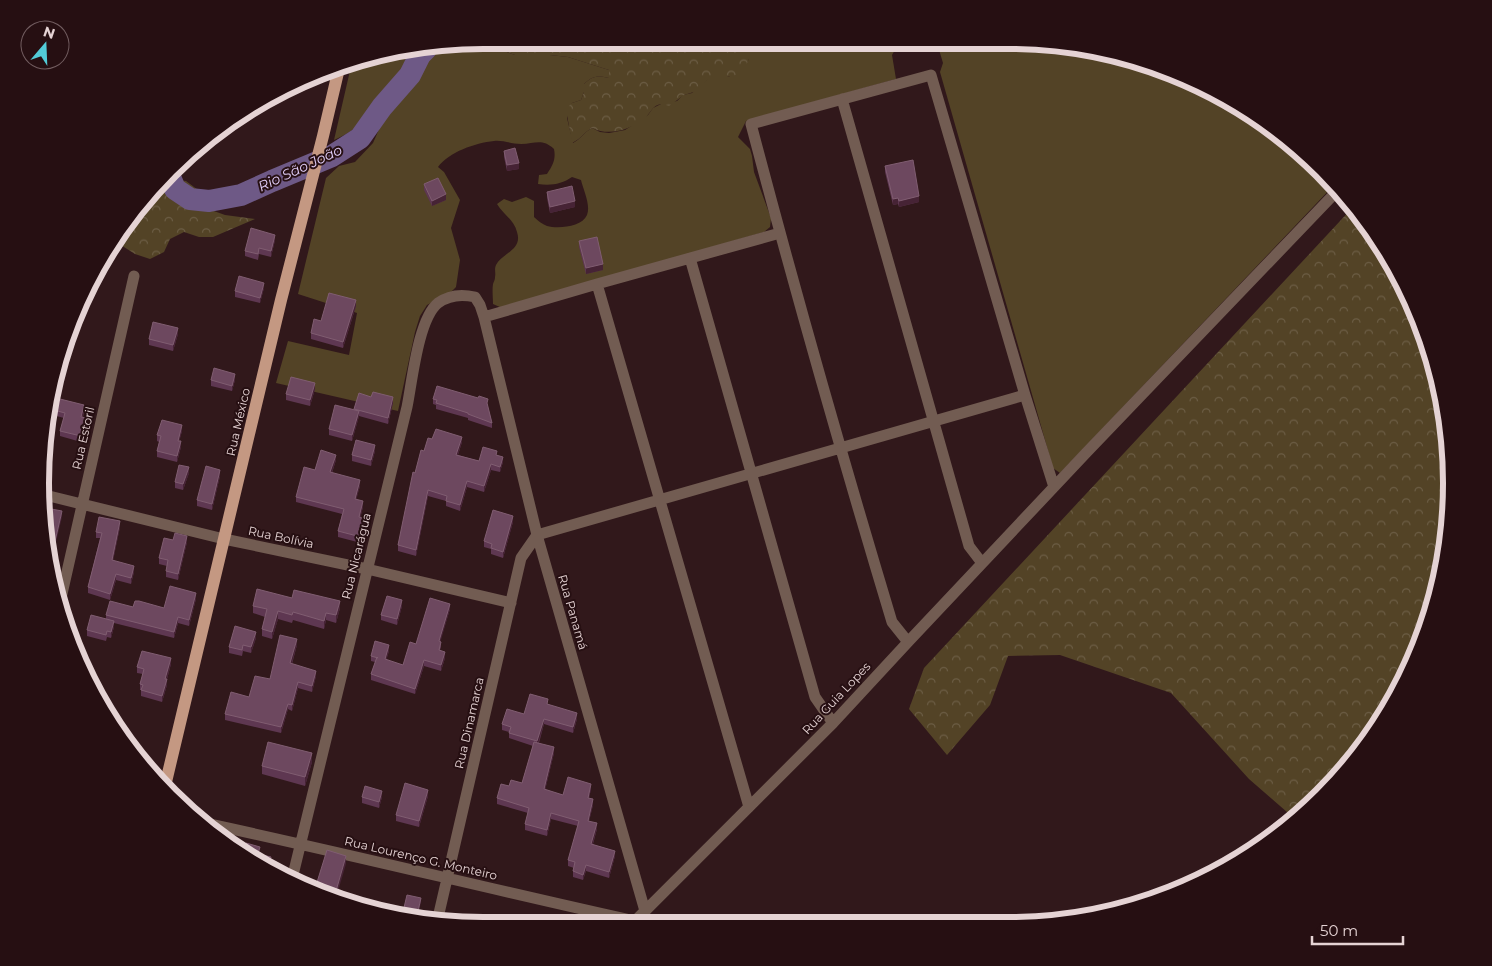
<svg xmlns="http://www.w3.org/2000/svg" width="1492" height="966" viewBox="0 0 1492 966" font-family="Montserrat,sans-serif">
<defs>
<pattern id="forest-crowns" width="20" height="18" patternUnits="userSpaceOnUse" patternTransform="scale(1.25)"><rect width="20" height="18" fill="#534326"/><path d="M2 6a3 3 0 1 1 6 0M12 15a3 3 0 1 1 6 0" fill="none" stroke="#6c5d45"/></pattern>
</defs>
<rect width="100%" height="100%" fill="#31181b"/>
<path fill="#534326" d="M 483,40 L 488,40 L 491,46 L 515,55 L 550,55 L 568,57 L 609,70 L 609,78 C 598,75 592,76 584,84 L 584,92 L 581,100 L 572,103 L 567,118 L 573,143 C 581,139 584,132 592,128 L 600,132 L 609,133 L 625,130 L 648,115 L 653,108 L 661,104 L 677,101 L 683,95 L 692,93 L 711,76 L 729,77 L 748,61 L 750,52 L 756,42 L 899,43 L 892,55 L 896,79 L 746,121 L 738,137 L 750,149 L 752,156 L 754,172 L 771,218 L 770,227 L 764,232 L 502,308 L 493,304 C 493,298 492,290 493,284 C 494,281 495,280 495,277 C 496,272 494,270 496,265 C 502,253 523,250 517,232 C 514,220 503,214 497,204 L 504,199 L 512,202 L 526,197 L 534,201 L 534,217 C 538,221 542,224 547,226 C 558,229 582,227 587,215 C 591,205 583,189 581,180 L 572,177 C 562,184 551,186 538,184 L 539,175 L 547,174 C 553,165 556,159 554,149 C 542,138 535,144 521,144 C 512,144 503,140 494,141 C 475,143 449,152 438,167 L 444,172 L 460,200 L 451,228 L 460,260 L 456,287 L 450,293 L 427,305 L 420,316 L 415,332 L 398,411 L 276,383 L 288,341 L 349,355 L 357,313 L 298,294 L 326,178 L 339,166 L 355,162 L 373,143 L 384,118 L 418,71 L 425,57 L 432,55 L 441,47 Z
M 937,43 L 1067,44 L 1205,86 L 1301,150 L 1334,185 L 1060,473 L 1053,468 L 940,72 L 943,63 Z
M 420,50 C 411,57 410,72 402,80 C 396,86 386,89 379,95 C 375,98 374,104 372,108 C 364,124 350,133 334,140 L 352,62 Z"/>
<path fill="url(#forest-crowns)" d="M 488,40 L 672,41 L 679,47 L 688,41 L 756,42 C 751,50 748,65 743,70 C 727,86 711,66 700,90 L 684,95 L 669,106 C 666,105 663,104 661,104 C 653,105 651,112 646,117 C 632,129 610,137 592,128 C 584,132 581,139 572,143 L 566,109 L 572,103 L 581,100 L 584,92 L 584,84 C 592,76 598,75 609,78 L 609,70 L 568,57 L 550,55 L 515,55 L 491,46 Z
M 168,179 L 186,181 L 198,190 L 197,205 L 225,215 L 255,219 L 213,237 L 199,237 L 184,232 L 170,239 L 164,252 L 150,259 L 135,254 L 116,242 L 132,213 Z
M 1354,206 L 1360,213 L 1406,287 L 1437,368 L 1451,454 L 1448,541 L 1429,625 L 1393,704 L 1342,775 L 1295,819 L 1249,779 L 1171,693 L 1060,655 L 1008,656 L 990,705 L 947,755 L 909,709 L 924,668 Z"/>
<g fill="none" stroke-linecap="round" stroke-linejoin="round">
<path stroke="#6e5986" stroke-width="22" d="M 170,177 L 175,189 L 190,199 L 209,201 L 241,195 L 272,181 L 332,156 L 360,138 L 382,107 L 410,75 L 420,55 L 426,49"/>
<path stroke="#725c52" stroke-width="11" d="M 842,99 L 969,546 L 982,563
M 690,258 L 815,697 L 833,723
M 597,284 L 749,807
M 484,317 L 597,284 L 780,233
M 45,495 L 224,539 L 367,569 L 511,603
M 59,607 L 134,276
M 908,642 L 892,622 C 842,456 795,291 751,124 L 931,75 L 1025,395 L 1054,487
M 200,822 C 345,853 490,889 635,921
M 292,879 L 407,407 C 412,383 418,319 438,303 C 449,295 462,294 475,297 L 480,305 L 484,317 L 537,535 L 645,911
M 437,922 L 521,558 L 537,535 L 1025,395
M 633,923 L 833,723 L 908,642 L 1086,453 L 1338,190"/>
<path stroke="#c49882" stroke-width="12" d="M 165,786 L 281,300 L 323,136 L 340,64"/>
</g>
<path fill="#5e3751" d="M 504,151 L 519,169 L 507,171 L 504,157 Z
M 885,166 L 919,202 L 899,207 L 898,204 L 893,205 L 885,172 Z
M 424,184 L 446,200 L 432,206 L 424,190 Z
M 547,192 L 575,207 L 550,213 L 547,198 Z
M 275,240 L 271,257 L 259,254 L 258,260 L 245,256 L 245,251 Z
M 579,241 L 603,270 L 586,274 L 579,247 Z
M 264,288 L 260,303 L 235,297 L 235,291 Z
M 356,306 L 343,348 L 311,339 L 311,333 Z
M 178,334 L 173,351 L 149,345 L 149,339 Z
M 211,380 L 235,380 L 232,391 L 211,386 Z
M 315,389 L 310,406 L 286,400 L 286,394 Z
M 52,397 L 84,411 L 83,417 L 86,424 L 81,442 L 60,436 L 60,431 L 64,418 L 49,414 Z
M 433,399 L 488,404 L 487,406 L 492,423 L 492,428 L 468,420 L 468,418 L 436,409 L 436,405 L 433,404 Z
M 393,403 L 388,424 L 359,416 L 352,441 L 329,435 L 329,429 L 354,410 Z
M 182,431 L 179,441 L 181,447 L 177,462 L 157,457 L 157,451 L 159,442 L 157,441 L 157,435 Z
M 432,439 L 462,442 L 458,455 L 479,461 L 497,455 L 503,462 L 500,472 L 491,470 L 484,492 L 467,487 L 460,511 L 446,506 L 446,501 L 428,496 L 416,556 L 398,551 L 398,545 L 415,473 L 424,451 Z
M 53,448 L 49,460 L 47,459 L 45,465 L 42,464 L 41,454 Z
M 375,451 L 371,466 L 352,461 L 352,455 Z
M 336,460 L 332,473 L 360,486 L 356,499 L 363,507 L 360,518 L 366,525 L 361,543 L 338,537 L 338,531 L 342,514 L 296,502 L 296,497 L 315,470 Z
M 189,473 L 183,490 L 175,488 L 175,482 Z
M 220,476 L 212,510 L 197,506 L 197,500 Z
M 513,522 L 503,558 L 491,554 L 491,549 L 484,547 L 484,541 Z
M 120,527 L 113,560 L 134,572 L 131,584 L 116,580 L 110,600 L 88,593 L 88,587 L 100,538 L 96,538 L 96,532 Z
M 187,542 L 178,580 L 166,577 L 166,571 L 167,566 L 159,564 L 159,558 Z
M 292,598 L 340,608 L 336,623 L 326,620 L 324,629 L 293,620 L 292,623 L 278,619 L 272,639 L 262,636 L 262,629 L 265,617 L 253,613 L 253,606 Z
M 196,599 L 189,626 L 178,623 L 174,638 L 114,623 L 114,627 L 111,638 L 107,637 L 106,641 L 87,636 L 87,630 L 106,619 L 106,615 L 133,607 L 164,608 Z
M 402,606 L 397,625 L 381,620 L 381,615 Z
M 450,609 L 440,641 L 441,647 L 440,650 L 445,658 L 441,671 L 424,666 L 415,694 L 371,680 L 371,674 L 375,662 L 371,661 L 371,656 L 389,651 L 386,660 L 403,665 L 416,644 Z
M 256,638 L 251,653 L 243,651 L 242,656 L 229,653 L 229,647 Z
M 297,645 L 292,664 L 316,676 L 312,692 L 298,688 L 292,711 L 288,709 L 281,733 L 225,720 L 225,714 L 249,697 L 270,679 Z
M 171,664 L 167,679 L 167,685 L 162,702 L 141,696 L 141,690 L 140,690 L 140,684 L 143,674 L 137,673 L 137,667 Z
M 548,704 L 577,719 L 573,733 L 544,724 L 539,743 L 554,753 L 545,790 L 563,795 L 591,789 L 589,798 L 593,805 L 589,821 L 597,829 L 593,844 L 615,856 L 609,878 L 586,871 L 583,880 L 573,877 L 573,871 L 574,868 L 568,866 L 568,860 L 578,826 L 551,819 L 547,836 L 525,830 L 525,824 L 528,813 L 497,804 L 497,798 L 509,786 L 522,783 L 533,746 L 509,738 L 509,732 L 502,730 L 502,724 Z
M 312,762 L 305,786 L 262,774 L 262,766 Z
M 428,796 L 419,827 L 396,821 L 396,815 Z
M 362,797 L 382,797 L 379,808 L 362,803 Z"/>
<path fill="#462335" d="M 519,163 L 519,169 L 507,171 L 507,165 Z
M 446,194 L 446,200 L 432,206 L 432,201 Z
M 919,196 L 919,202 L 899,207 L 899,201 Z
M 898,198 L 898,204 L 893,205 L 893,199 Z
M 575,201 L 575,207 L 550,213 L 550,207 Z
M 275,235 L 275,240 L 271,257 L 271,251 Z
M 603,264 L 603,270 L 586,274 L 586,268 Z
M 264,283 L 264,288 L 260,303 L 260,298 Z
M 356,300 L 356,306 L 343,348 L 343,342 Z
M 178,328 L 178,334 L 173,351 L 173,345 Z
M 235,374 L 235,380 L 232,391 L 232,386 Z
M 315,383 L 315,389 L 310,406 L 310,400 Z
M 393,397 L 393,403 L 388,424 L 388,418 Z
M 84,405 L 84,411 L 81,422 L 81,417 Z
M 359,411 L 359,417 L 352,441 L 352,435 Z
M 86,418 L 86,424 L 81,442 L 81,436 Z
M 182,425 L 182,431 L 178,447 L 178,441 Z
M 462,437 L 462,442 L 456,461 L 456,455 Z
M 181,441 L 181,447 L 177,462 L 177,456 Z
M 53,442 L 53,448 L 49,460 L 49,454 Z
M 375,445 L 375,451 L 371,466 L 371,460 Z
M 336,455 L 336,460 L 330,478 L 330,472 Z
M 503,457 L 503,462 L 500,472 L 500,467 Z
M 491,464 L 491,470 L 484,492 L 484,486 Z
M 189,467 L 189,473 L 183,490 L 183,484 Z
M 220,470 L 220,476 L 212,510 L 212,504 Z
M 360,480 L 360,486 L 355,505 L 355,499 Z
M 467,481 L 467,487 L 460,511 L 460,505 Z
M 428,490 L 428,496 L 416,556 L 416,550 Z
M 363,501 L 363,507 L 359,523 L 359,517 Z
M 62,511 L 62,517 L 52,559 L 52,554 Z
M 513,516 L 513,522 L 503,558 L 503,552 Z
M 366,519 L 366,525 L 361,543 L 361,537 Z
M 120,521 L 120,527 L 112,566 L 112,560 Z
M 187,536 L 187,542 L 178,580 L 178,574 Z
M 134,566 L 134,572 L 131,584 L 131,578 Z
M 116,574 L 116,580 L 110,600 L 110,594 Z
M 196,593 L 196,599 L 189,626 L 189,620 Z
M 402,600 L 402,606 L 397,625 L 397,619 Z
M 340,601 L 340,608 L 336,623 L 336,615 Z
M 450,604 L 450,609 L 439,647 L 439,641 Z
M 278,611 L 278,619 L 272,639 L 272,632 Z
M 326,613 L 326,620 L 324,629 L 324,621 Z
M 178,617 L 178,623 L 174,638 L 174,632 Z
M 114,621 L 114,627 L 111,638 L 111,632 Z
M 256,632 L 256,638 L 251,653 L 251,647 Z
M 297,639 L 297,645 L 290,669 L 290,663 Z
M 389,645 L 389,651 L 385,665 L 385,659 Z
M 445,652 L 445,658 L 441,671 L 441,665 Z
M 171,658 L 171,664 L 167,679 L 167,685 L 162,702 L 162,696 L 165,679 Z
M 424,660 L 424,666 L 415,694 L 415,689 Z
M 316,671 L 316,676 L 312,692 L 312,686 Z
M 298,682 L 298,688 L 292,711 L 292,705 Z
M 288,704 L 288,709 L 281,733 L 281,727 Z
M 577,713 L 577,719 L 573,733 L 573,727 Z
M 544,719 L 544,724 L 537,747 L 537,741 Z
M 554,747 L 554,753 L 544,795 L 544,789 Z
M 312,753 L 312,762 L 305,786 L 305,777 Z
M 591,784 L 591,789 L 588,803 L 588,798 Z
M 428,790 L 428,796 L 419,827 L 419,821 Z
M 382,791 L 382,797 L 379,808 L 379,802 Z
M 593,799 L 593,805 L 588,826 L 588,821 Z
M 551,813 L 551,819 L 547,836 L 547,830 Z
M 597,823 L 597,829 L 591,849 L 591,844 Z
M 615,851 L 615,856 L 609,878 L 609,872 Z
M 346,856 L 346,864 L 336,898 L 334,898 Z
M 586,865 L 586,871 L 583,880 L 583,875 Z
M 421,898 L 421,902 L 417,920 L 416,920 Z"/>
<path fill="#6d485f" stroke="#805d71" d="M 515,148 L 519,163 L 507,165 L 504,151 Z
M 913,160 L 919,196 L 899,201 L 898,198 L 893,199 L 885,166 Z
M 438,178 L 446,194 L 432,201 L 424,184 Z
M 572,186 L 575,201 L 550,207 L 547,192 Z
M 251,228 L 275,235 L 271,251 L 259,248 L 258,254 L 245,251 Z
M 597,237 L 603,264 L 586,268 L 579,241 Z
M 239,276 L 264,283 L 260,298 L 235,291 Z
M 329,293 L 356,300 L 343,342 L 311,333 L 314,319 L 321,321 Z
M 153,322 L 178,328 L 173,345 L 149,339 Z
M 214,368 L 235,374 L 232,386 L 211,380 Z
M 291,377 L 315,383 L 310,400 L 286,394 Z
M 437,386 L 478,398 L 479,396 L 488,399 L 487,403 L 492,423 L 468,414 L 468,413 L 436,403 L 437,400 L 433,399 Z
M 373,392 L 393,397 L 388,418 L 354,409 L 359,393 L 371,397 Z
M 52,397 L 84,405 L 81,417 L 86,418 L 81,436 L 60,431 L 65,413 L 50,409 Z
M 335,405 L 359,411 L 352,435 L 329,429 Z
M 162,420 L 182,425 L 178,441 L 181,441 L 177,456 L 157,451 L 161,436 L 157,435 Z
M 436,429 L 462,437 L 456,455 L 479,461 L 483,447 L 497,451 L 496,455 L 503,457 L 500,467 L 491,464 L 484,486 L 467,481 L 460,505 L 446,501 L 447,496 L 428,490 L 416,550 L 398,545 L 413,472 L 415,473 L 421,450 L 424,451 L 428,438 L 432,439 Z
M 44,439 L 53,442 L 49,454 L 47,453 L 45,459 L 41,458 L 41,454 Z
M 356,440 L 375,445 L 371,460 L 352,455 Z
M 321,450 L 336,455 L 330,472 L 360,480 L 355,499 L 363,501 L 359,517 L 366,519 L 361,537 L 338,531 L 344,509 L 296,497 L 304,467 L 315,470 Z
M 179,465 L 189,467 L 183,484 L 175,482 Z
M 206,466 L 220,470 L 212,504 L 197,500 Z
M 46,508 L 62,511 L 52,554 L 51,553 Z
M 493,510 L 513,516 L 503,552 L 491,548 L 492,544 L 484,541 Z
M 99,517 L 120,521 L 112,560 L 134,566 L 131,578 L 116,574 L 110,594 L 88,587 L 102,533 L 96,532 Z
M 175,533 L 187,536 L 178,574 L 166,571 L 168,560 L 159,558 L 164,538 L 173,540 Z
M 170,586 L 196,593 L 189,620 L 178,617 L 174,632 L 106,615 L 110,601 L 133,607 L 135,601 L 139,601 L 164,608 Z
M 257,589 L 292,598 L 294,590 L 340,601 L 336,615 L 326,613 L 324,621 L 293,612 L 292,615 L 278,611 L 272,632 L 262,629 L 267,609 L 253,606 Z
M 387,596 L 402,600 L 397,619 L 381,615 Z
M 430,598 L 450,604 L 439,641 L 441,642 L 439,650 L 445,652 L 441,665 L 424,660 L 415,689 L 371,674 L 377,657 L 378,658 L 371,656 L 375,641 L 389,645 L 385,659 L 403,665 L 410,642 L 416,644 Z
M 91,615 L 114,621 L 111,632 L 107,631 L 106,635 L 87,630 Z
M 235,626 L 256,632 L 251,647 L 243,645 L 242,650 L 229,647 Z
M 280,635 L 297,639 L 290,663 L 316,671 L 312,686 L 298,682 L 292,705 L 288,704 L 281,727 L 225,714 L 231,692 L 249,697 L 255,676 L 270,679 Z
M 142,651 L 171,658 L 165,679 L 167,679 L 162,696 L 141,690 L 143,685 L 140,684 L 144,669 L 137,667 Z
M 530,694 L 548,699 L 547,704 L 577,713 L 573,727 L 544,719 L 537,741 L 509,733 L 511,727 L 502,724 L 507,709 L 524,714 Z
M 268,742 L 312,753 L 305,777 L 262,766 Z
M 534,742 L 554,747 L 544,789 L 563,795 L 568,777 L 591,784 L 588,798 L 593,799 L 588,821 L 597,823 L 591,844 L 615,851 L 609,872 L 586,865 L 583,875 L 573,871 L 575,862 L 568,860 L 579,821 L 551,813 L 547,830 L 525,824 L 529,808 L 497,798 L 501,784 L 509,786 L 511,780 L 522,783 Z
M 405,783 L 428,790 L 419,821 L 396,815 Z
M 365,786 L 382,791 L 379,802 L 362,797 Z
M 232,842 L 245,845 L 246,843 L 260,847 L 258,854 L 271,857 L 269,865 Z
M 327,850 L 346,856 L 334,898 L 314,892 Z
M 407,895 L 421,898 L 416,920 L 402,916 Z
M 563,915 L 575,919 L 574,921 L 581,923 L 561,923 Z"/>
<g text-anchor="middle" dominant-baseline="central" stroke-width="4" stroke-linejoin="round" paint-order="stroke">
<g font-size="12" fill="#e5d3d4" stroke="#260f12">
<text transform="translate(238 422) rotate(-77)">Rua México</text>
<text transform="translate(83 438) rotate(-77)">Rua Estoril</text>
<text transform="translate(281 537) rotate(12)">Rua Bolívia</text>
<text transform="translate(356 556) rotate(-76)">Rua Nicarágua</text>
<text transform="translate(573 612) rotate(74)">Rua Panamá</text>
<text transform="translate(836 698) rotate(-47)">Rua Guia Lopes</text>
<text transform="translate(469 723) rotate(-77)">Rua Dinamarca</text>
<text transform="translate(421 858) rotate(13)">Rua Lourenço G. Monteiro</text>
</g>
<g font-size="14" font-style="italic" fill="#e2cffa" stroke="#260f12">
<text transform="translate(300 168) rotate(-25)">Rio São João</text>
</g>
</g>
<path d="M0 0H1492V966H0ZM483 49H1009A434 434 0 0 1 1443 483V483A434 434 0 0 1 1009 917H483A434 434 0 0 1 49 483V483A434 434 0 0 1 483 49Z" fill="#260f12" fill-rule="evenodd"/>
<path fill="none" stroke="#e5d3d4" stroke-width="6" d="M483 49H1009A434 434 0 0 1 1443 483V483A434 434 0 0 1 1009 917H483A434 434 0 0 1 49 483V483A434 434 0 0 1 483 49Z"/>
<g transform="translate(45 45) rotate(19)"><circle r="24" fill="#260f12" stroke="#725d60"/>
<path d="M0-4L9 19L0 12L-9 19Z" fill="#52cbd7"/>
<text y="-8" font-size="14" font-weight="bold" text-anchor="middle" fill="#e5d3d4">N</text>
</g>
<path d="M1312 936v8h91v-8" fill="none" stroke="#e5d3d4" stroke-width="2.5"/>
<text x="1320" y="936" font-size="15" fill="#e5d3d4" stroke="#260f12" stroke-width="4" paint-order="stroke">50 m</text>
</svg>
